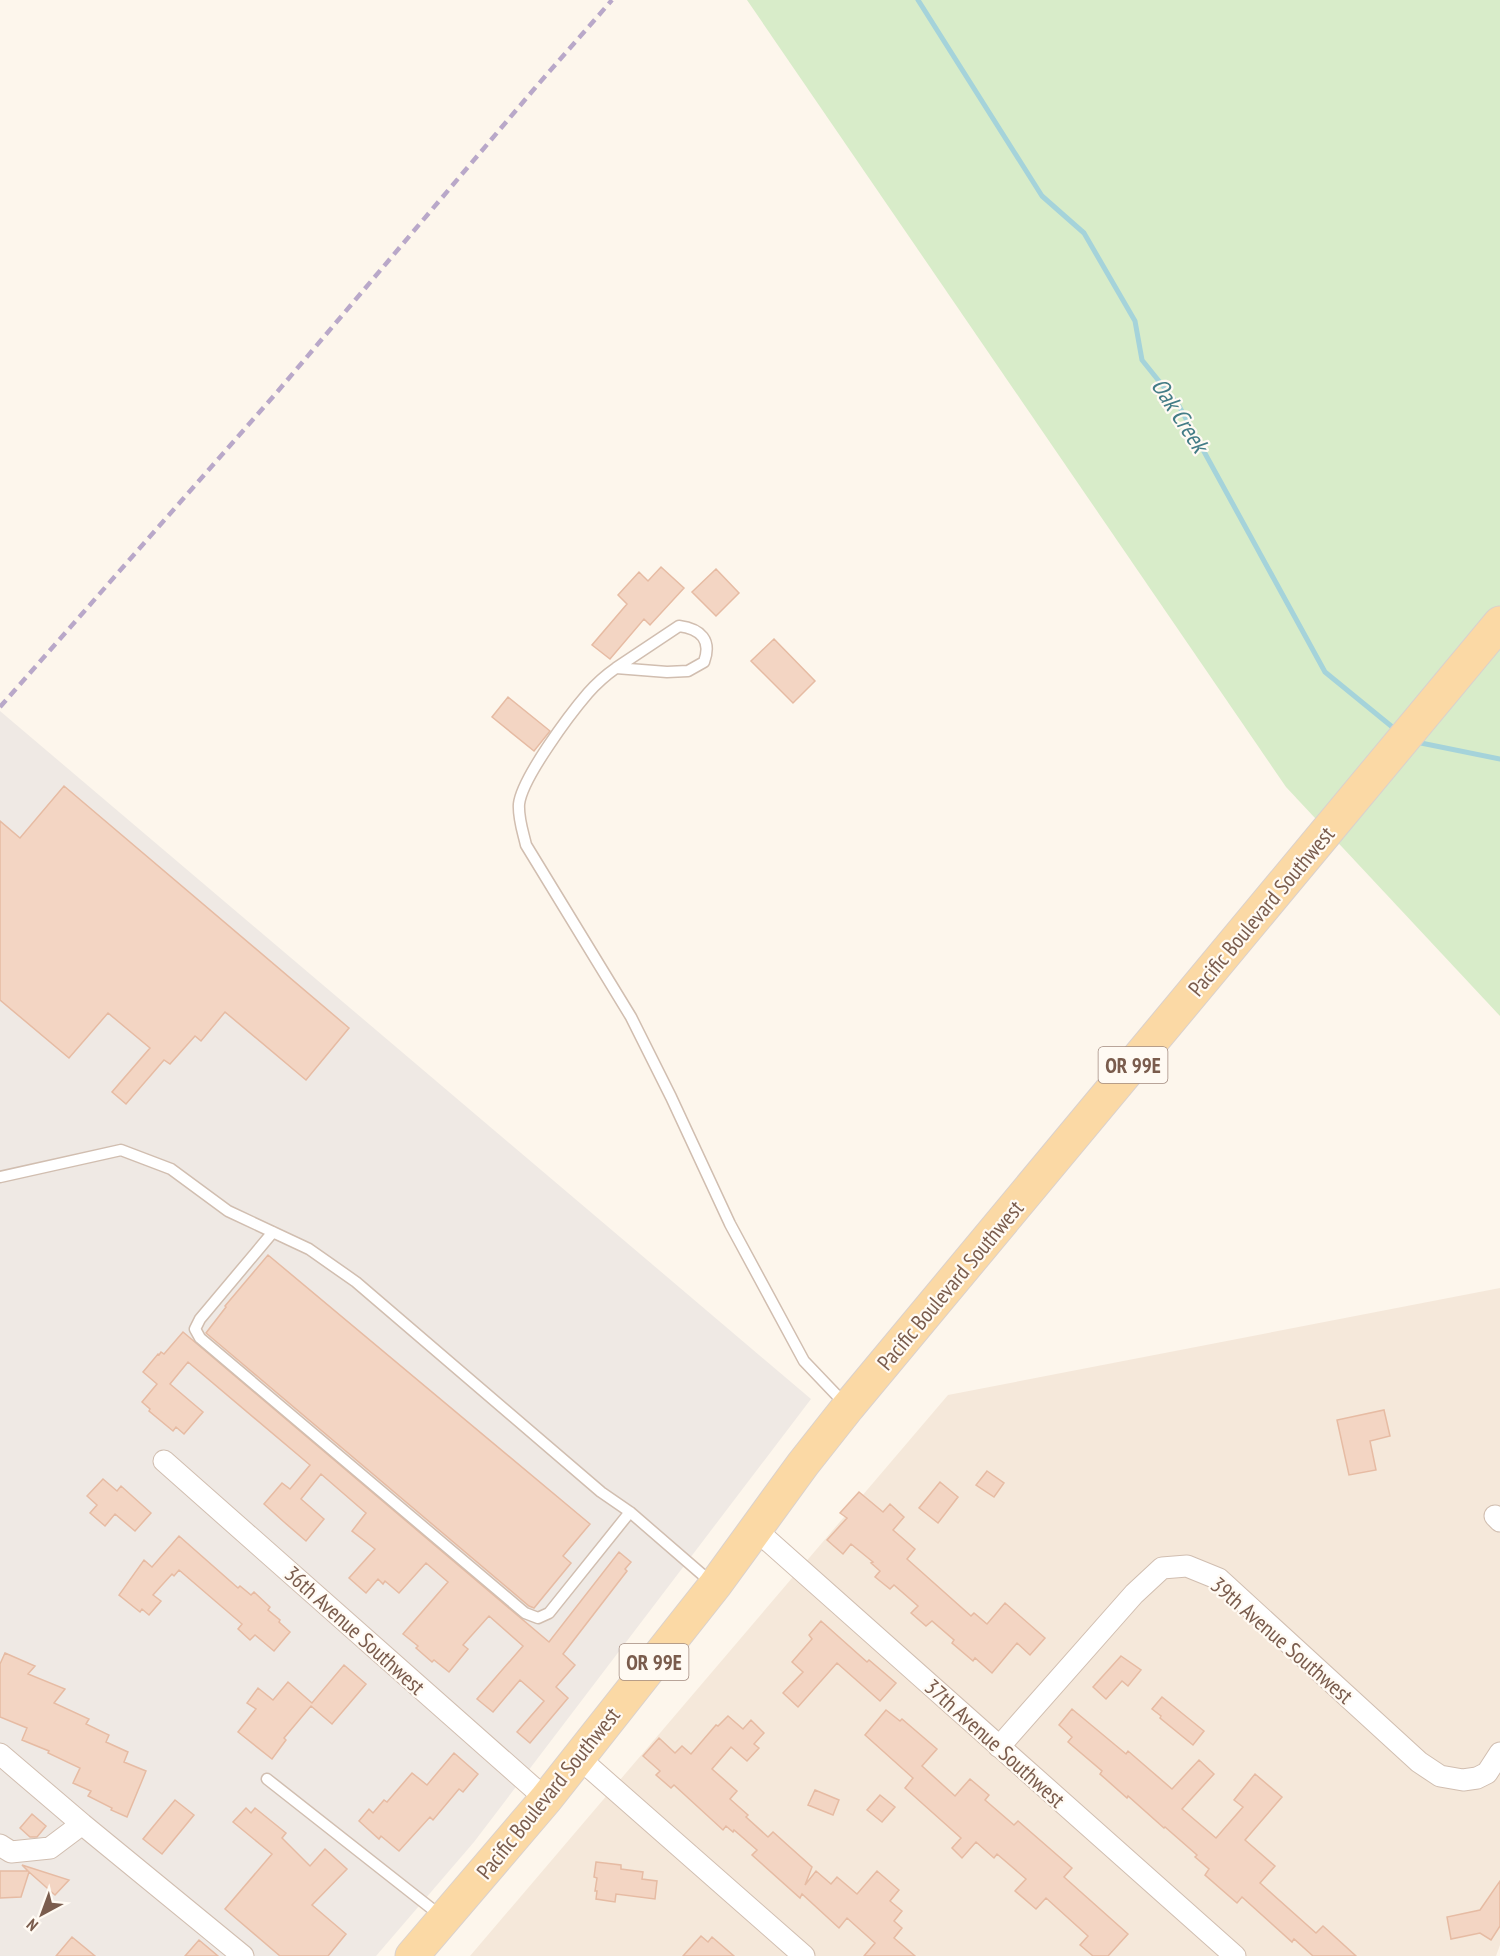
<svg xmlns="http://www.w3.org/2000/svg" width="1500" height="1956" viewBox="0 0 1500 1956" font-family="'PT Sans Narrow',sans-serif">
<rect width="100%" height="100%" fill="#fdf6ec"/>
<path fill="#f5e8da" d="M 1500,1288 L 1500,1945 L 1496,1956 L 470,1956 L 948,1395 Z"/>
<path fill="#efe9e4" d="M 0,711 L 811,1399 L 474,1842 L 376,1956 L 0,1956 Z"/>
<path fill="#d8ecc9" d="M 747,0 L 1500,0 L 1500,1016 L 1286,787 Z"/>
<g fill="none" stroke-linecap="round" stroke-linejoin="round">
<path stroke="#a5d3da" stroke-width="5" d="M 918,0 L 1042,196 L 1084,233 L 1135,321 L 1142,360 L 1179,406 L 1325,672 L 1396,730
M 1416,742 L 1500,759"/>
</g>
<path fill="#f3d5c3" stroke="#e6bba3" stroke-width="1.5" d="M 661,567 L 684,588 L 650,625 L 644,619 L 610,659 L 592,645 L 627,604 L 618,595 L 639,572 L 648,581 Z
M 716,569 L 739,593 L 716,616 L 692,592 Z
M 774,639 L 815,681 L 793,703 L 751,661 Z
M 508,697 L 550,731 L 534,751 L 492,717 Z
M 64,786 L 349,1028 L 306,1080 L 225,1012 L 201,1041 L 195,1036 L 170,1064 L 164,1060 L 126,1104 L 112,1092 L 150,1048 L 108,1013 L 69,1058 L 0,1000 L 0,821 L 20,838 Z
M 268,1255 L 590,1524 L 563,1556 L 571,1563 L 534,1608 L 529,1606 L 206,1333 L 226,1307 L 225,1306 Z
M 183,1332 L 549,1642 L 619,1552 L 631,1562 L 625,1569 L 627,1571 L 563,1654 L 575,1665 L 556,1687 L 568,1698 L 530,1743 L 517,1732 L 544,1701 L 520,1680 L 493,1712 L 477,1699 L 523,1646 L 489,1616 L 463,1645 L 468,1649 L 449,1672 L 434,1660 L 432,1662 L 416,1648 L 418,1646 L 403,1634 L 448,1582 L 426,1563 L 399,1593 L 385,1581 L 383,1584 L 378,1579 L 366,1593 L 349,1578 L 375,1549 L 352,1531 L 366,1513 L 321,1474 L 301,1499 L 324,1519 L 306,1541 L 284,1522 L 264,1504 L 282,1483 L 290,1489 L 310,1465 L 188,1362 L 170,1384 L 203,1412 L 184,1434 L 176,1427 L 173,1431 L 149,1411 L 150,1409 L 142,1402 L 157,1384 L 143,1372 L 158,1354 L 159,1355 L 161,1352 L 164,1354 Z
M 1384,1410 L 1390,1436 L 1370,1441 L 1376,1470 L 1349,1475 L 1337,1420 Z
M 987,1471 L 1004,1483 L 994,1497 L 976,1485 Z
M 103,1479 L 117,1491 L 121,1486 L 151,1513 L 135,1531 L 115,1514 L 105,1526 L 90,1513 L 97,1505 L 87,1496 Z
M 940,1482 L 958,1497 L 938,1523 L 919,1508 Z
M 859,1492 L 883,1512 L 890,1504 L 904,1517 L 893,1530 L 915,1549 L 907,1559 L 971,1616 L 974,1613 L 987,1624 L 1005,1603 L 1045,1638 L 1030,1655 L 1017,1643 L 992,1673 L 975,1658 L 973,1661 L 952,1643 L 954,1640 L 932,1621 L 926,1626 L 911,1613 L 918,1606 L 894,1585 L 890,1589 L 875,1577 L 880,1571 L 871,1563 L 873,1562 L 851,1544 L 843,1554 L 827,1540 L 847,1518 L 840,1513 Z
M 179,1536 L 238,1588 L 240,1586 L 251,1595 L 254,1592 L 270,1607 L 268,1610 L 280,1620 L 279,1622 L 290,1632 L 274,1651 L 255,1635 L 250,1640 L 238,1629 L 242,1624 L 179,1570 L 174,1576 L 172,1574 L 153,1595 L 161,1601 L 149,1615 L 142,1609 L 140,1612 L 119,1595 L 144,1560 L 152,1567 Z
M 821,1621 L 867,1662 L 869,1660 L 896,1683 L 880,1701 L 837,1663 L 798,1707 L 783,1693 L 803,1672 L 792,1662 L 812,1639 L 809,1635 Z
M 5,1653 L 35,1666 L 28,1674 L 65,1689 L 54,1703 L 89,1719 L 86,1724 L 109,1735 L 106,1742 L 128,1752 L 124,1762 L 146,1771 L 127,1817 L 111,1810 L 112,1808 L 88,1796 L 91,1791 L 73,1783 L 80,1768 L 48,1753 L 49,1751 L 22,1740 L 27,1728 L 0,1717 L 0,1664 Z
M 1121,1656 L 1141,1670 L 1128,1686 L 1122,1681 L 1106,1699 L 1093,1687 Z
M 344,1665 L 366,1684 L 332,1724 L 311,1706 L 284,1738 L 286,1740 L 272,1759 L 238,1732 L 256,1709 L 247,1703 L 258,1688 L 273,1700 L 288,1682 L 312,1703 Z
M 1162,1697 L 1204,1731 L 1193,1745 L 1160,1718 L 1161,1716 L 1152,1709 Z
M 1072,1709 L 1126,1754 L 1128,1751 L 1172,1789 L 1199,1760 L 1214,1774 L 1182,1809 L 1216,1838 L 1243,1807 L 1234,1800 L 1255,1774 L 1282,1797 L 1245,1840 L 1275,1866 L 1260,1883 L 1316,1933 L 1323,1926 L 1356,1956 L 1313,1956 L 1294,1939 L 1292,1942 L 1242,1897 L 1237,1903 L 1205,1875 L 1209,1869 L 1195,1857 L 1197,1855 L 1165,1827 L 1164,1828 L 1128,1796 L 1127,1798 L 1100,1774 L 1102,1771 L 1068,1742 L 1072,1737 L 1059,1725 Z
M 886,1710 L 900,1721 L 902,1719 L 937,1749 L 922,1766 L 955,1796 L 970,1779 L 989,1795 L 985,1800 L 1014,1825 L 1018,1821 L 1072,1868 L 1064,1877 L 1128,1934 L 1108,1956 L 1093,1956 L 1080,1945 L 1088,1936 L 1046,1898 L 1036,1909 L 1015,1891 L 1026,1879 L 997,1854 L 994,1858 L 976,1842 L 962,1858 L 952,1848 L 961,1838 L 905,1788 L 913,1778 L 865,1735 Z
M 728,1716 L 743,1729 L 751,1720 L 764,1733 L 754,1744 L 759,1748 L 747,1761 L 731,1747 L 712,1769 L 737,1791 L 730,1799 L 748,1815 L 746,1817 L 768,1837 L 773,1832 L 812,1867 L 805,1885 L 816,1871 L 831,1884 L 837,1877 L 857,1894 L 877,1871 L 899,1890 L 890,1901 L 902,1911 L 894,1921 L 902,1928 L 894,1938 L 915,1956 L 864,1956 L 875,1943 L 847,1918 L 839,1928 L 802,1894 L 800,1898 L 752,1855 L 757,1850 L 734,1830 L 733,1832 L 726,1826 L 723,1830 L 674,1785 L 671,1788 L 656,1775 L 660,1771 L 643,1756 L 659,1738 L 675,1753 L 682,1746 L 691,1754 L 716,1725 L 718,1726 Z
M 454,1753 L 478,1774 L 463,1792 L 459,1789 L 433,1820 L 430,1817 L 399,1851 L 381,1836 L 379,1839 L 359,1821 L 369,1809 L 373,1813 L 384,1800 L 387,1802 L 412,1773 L 427,1785 Z
M 815,1790 L 839,1800 L 833,1815 L 808,1805 Z
M 880,1795 L 895,1807 L 882,1822 L 867,1810 Z
M 175,1800 L 194,1815 L 162,1854 L 143,1839 Z
M 246,1808 L 251,1813 L 255,1808 L 286,1833 L 282,1838 L 310,1866 L 325,1849 L 347,1869 L 312,1905 L 346,1934 L 328,1956 L 280,1956 L 225,1909 L 272,1854 L 233,1822 Z
M 32,1814 L 46,1826 L 37,1837 L 30,1837 L 20,1828 Z
M 596,1862 L 621,1865 L 621,1869 L 643,1872 L 642,1879 L 657,1881 L 655,1899 L 616,1894 L 615,1902 L 596,1899 L 597,1891 L 595,1891 L 597,1878 L 594,1877 Z
M 22,1865 L 69,1880 L 55,1895 L 29,1872 L 21,1897 L 0,1898 L 0,1871 L 28,1871 Z
M 1500,1881 L 1500,1926 L 1491,1940 L 1480,1933 L 1451,1939 L 1447,1917 L 1480,1910 Z
M 701,1936 L 708,1942 L 712,1937 L 734,1956 L 683,1956 Z
M 72,1937 L 95,1956 L 56,1956 Z
M 199,1940 L 218,1956 L 185,1956 Z"/>
<g fill="none" stroke-linecap="round" stroke-linejoin="round">
<defs>
<path id="lane" d="M 616,668 L 667,672 L 688,671 L 704,662 C 712,640 701,629 679,626 L 616,668 C 606,675 596,684 588,693 C 570,714 522,778 519,804 C 518,818 523,832 526,845 L 631,1017 L 671,1097 L 730,1224 L 804,1361 L 846,1405
M 0,1177 L 121,1150 L 171,1169 L 228,1211 L 309,1249 L 356,1282 L 601,1492 L 630,1512 L 712,1583
M 273,1232 L 200,1319 L 195,1329 L 200,1338 L 525,1613 L 538,1618 L 549,1613 L 630,1512
M 267,1779 L 441,1916"/>
<path id="street" d="M 164,1461 L 546,1799
M 1495,1516 L 1500,1521
M 755,1529 L 1235,1956
M 999,1747 L 1134,1594 L 1162,1568 L 1187,1566 L 1219,1579 L 1419,1762 L 1440,1776 L 1463,1780 L 1477,1778 L 1487,1773 L 1500,1753
M 0,1754 L 82,1824 L 50,1848 L 11,1852 L 0,1845
M 579,1758 L 804,1956
M 82,1824 L 243,1956"/>
<path id="primary" d="M 412,1956 L 546,1799 L 715,1585 L 803,1464 L 848,1407 L 1500,623"/>
</defs>
<use href="#lane" stroke="#d1beb0" stroke-width="13"/>
<use href="#street" stroke="#d1beb0" stroke-width="23"/>
<use href="#primary" stroke="#dad1cd" stroke-width="35"/>
<use href="#lane" stroke="#fff" stroke-width="10"/>
<use href="#street" stroke="#fff" stroke-width="21"/>
<use href="#primary" stroke="#fbd9a5" stroke-width="33"/>
<path stroke="#b9a8c9" stroke-width="4.5" stroke-dasharray="9 6" stroke-linecap="butt" d="M 0,707 L 278,391 L 535,88 L 612,0"/>
</g>
<g text-anchor="middle" dominant-baseline="central" stroke-width="4.5" stroke-linejoin="round" paint-order="stroke">
<g fill="#fffaf3" stroke="#a28b7f" stroke-width="1.5">
<rect x="1098.5" y="1047" width="69" height="36" rx="4.5"/>
<rect x="619.5" y="1644" width="69" height="36" rx="4.5"/>
</g>
<g font-size="21" font-weight="bold" fill="#7a5c4d">
<text x="1133" y="1065">OR 99E</text>
<text x="654" y="1662">OR 99E</text>
</g>
<g font-size="22" fill="#7a5c4d" stroke="#fffaf3">
<text transform="translate(1261 911) rotate(-50)">Pacific Boulevard Southwest</text>
<text transform="translate(950 1285) rotate(-50)">Pacific Boulevard Southwest</text>
<text transform="translate(355 1630) rotate(42)">36th Avenue Southwest</text>
<text transform="translate(1282 1640) rotate(41)">39th Avenue Southwest</text>
<text transform="translate(995 1743) rotate(42)">37th Avenue Southwest</text>
<text transform="translate(548 1793) rotate(-51)">Pacific Boulevard Southwest</text>
</g>
<g font-size="24" font-style="italic" fill="#437c86" stroke="#fffaf3">
<text transform="translate(1180 415) rotate(57)">Oak Creek</text>
</g>
</g>
<g transform="translate(42 1914) rotate(221)" stroke="#fffaf3" stroke-width="4.5" paint-order="stroke">
<path d="M0-4.5L10 22L0 15L-10 22Z" fill="#7a5c4d"/>
<text y="-9" font-size="16" font-weight="bold" text-anchor="middle" fill="#7a5c4d">N</text>
</g>
</svg>
